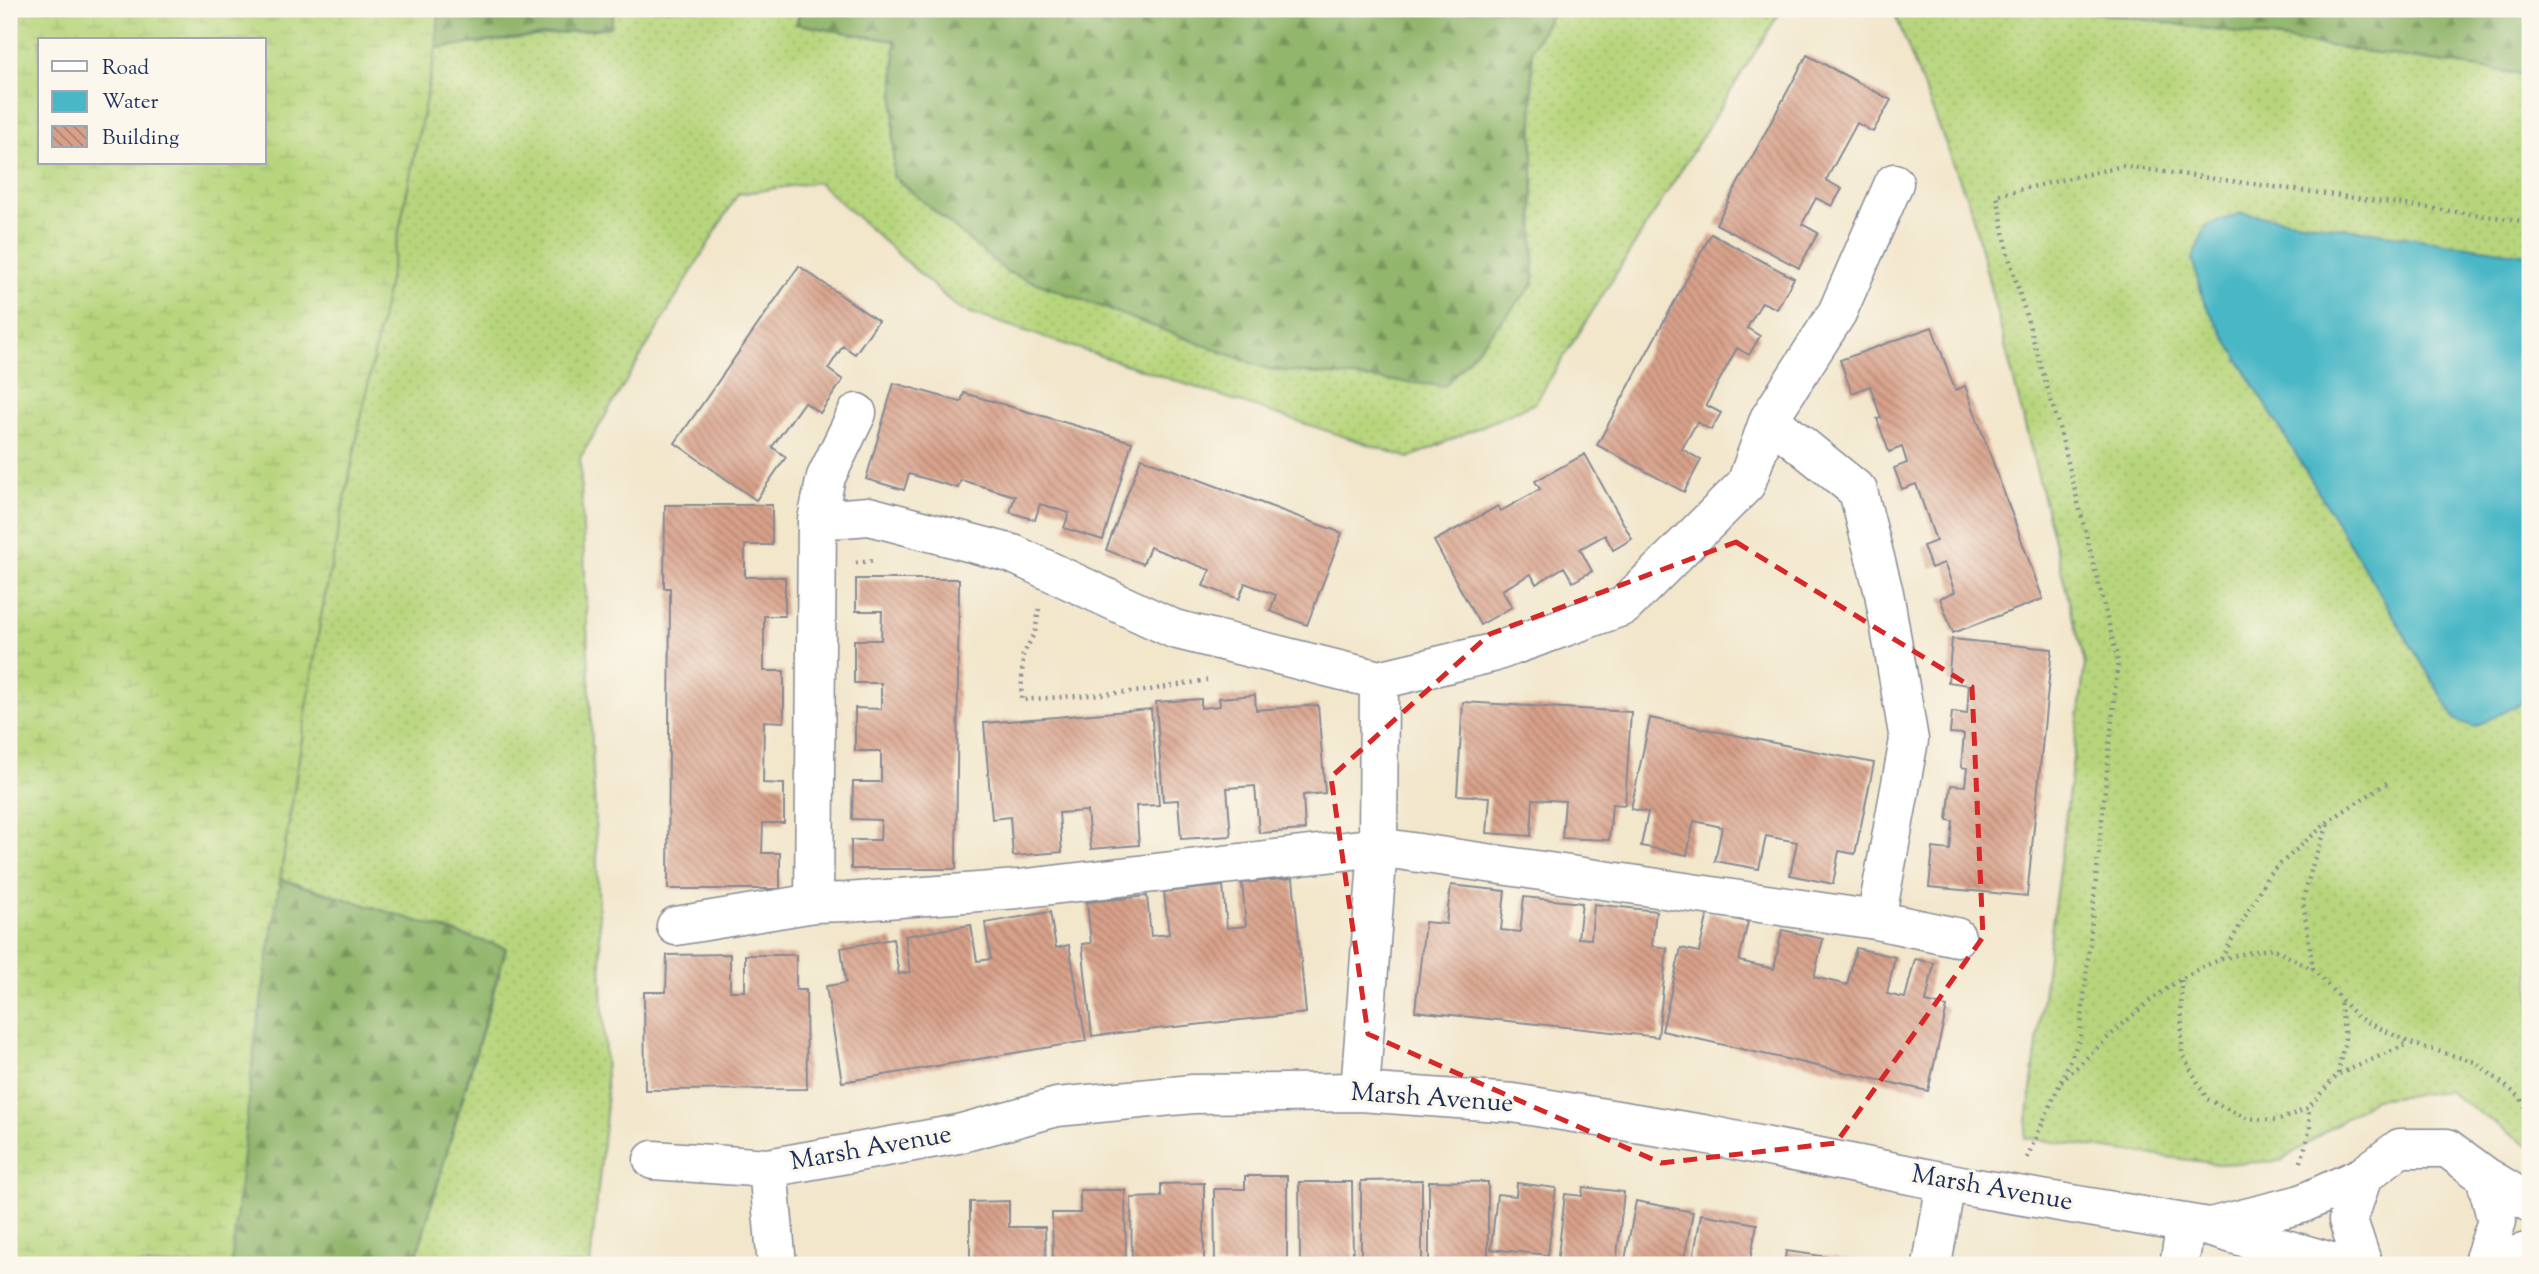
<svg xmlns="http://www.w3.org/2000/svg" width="2539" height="1274" viewBox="0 0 2539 1274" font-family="'Sorts Mill Goudy',serif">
<defs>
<pattern id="grass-dots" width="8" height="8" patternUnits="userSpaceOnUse" patternTransform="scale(1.75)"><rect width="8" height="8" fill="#b7d57c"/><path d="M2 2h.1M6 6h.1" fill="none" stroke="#9db76e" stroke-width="1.8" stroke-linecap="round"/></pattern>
<pattern id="forest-firs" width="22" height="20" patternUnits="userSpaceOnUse" patternTransform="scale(1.75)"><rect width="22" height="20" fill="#91b66c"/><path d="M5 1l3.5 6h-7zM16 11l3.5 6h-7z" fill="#76945c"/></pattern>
<pattern id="wetland-marsh" width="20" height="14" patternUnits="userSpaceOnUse" patternTransform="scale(1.75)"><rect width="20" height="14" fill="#b7d57c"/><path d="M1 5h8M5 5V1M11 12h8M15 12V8" fill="none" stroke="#9db76e"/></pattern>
<pattern id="building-back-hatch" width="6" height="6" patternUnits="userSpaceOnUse" patternTransform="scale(1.75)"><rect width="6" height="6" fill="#d8a089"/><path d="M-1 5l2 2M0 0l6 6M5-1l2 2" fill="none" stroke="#ae8373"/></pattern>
</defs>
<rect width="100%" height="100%" fill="#fbf7ec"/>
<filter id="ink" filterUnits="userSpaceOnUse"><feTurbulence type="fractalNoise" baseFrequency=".0143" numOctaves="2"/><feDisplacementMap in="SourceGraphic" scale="14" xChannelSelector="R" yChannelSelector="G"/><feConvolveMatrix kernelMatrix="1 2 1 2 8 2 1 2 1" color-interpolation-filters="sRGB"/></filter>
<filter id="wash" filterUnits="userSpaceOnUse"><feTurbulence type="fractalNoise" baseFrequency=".00686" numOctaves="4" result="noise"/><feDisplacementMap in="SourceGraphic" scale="28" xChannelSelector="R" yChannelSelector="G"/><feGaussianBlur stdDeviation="1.57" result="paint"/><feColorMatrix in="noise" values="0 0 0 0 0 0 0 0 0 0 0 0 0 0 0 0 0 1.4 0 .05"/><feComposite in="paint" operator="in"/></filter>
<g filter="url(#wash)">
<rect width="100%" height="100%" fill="#f2e6cb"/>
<path fill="url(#grass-dots)" stroke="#69826d" stroke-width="2" d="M 615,9 L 801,9 L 797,24 L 895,41 L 893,176 L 1533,284 L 1532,49 L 1554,9 L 1782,9 L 1535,403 L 1409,458 L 959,309 L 818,182 L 738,194 L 580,458 L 607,1104 L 590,1265 L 414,1265 L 506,949 L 280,879 L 321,616 L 436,48 L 609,27 Z
M 1893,9 L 2071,9 L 2530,75 L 2530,1147 L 2447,1091 L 2374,1099 L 2281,1161 L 2219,1164 L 2025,1138 L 2085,664 L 1970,206 Z"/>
<path fill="url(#forest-firs)" stroke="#567265" stroke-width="2" d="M 439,9 L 615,9 L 610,27 L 436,48 Z
M 801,9 L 1554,9 L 1532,49 L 1534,284 L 1445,386 L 1268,369 L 1007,272 L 893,176 L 895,41 L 796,24 Z
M 2071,9 L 2530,9 L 2530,75 Z
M 280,879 L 506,948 L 414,1265 L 231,1265 L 255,1040 Z"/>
<path fill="url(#wetland-marsh)" stroke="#69826d" stroke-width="2" fill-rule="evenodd" d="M 9,9 L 439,9 L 436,48 L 321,616 L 255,1040 L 231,1265 L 9,1265 ZM 40,40 L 264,40 L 264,163 L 40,163 Z"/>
<path fill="#4ab7c6" stroke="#327392" stroke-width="2" d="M 2241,213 L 2530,255 L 2530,699 L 2474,727 L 2456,720 L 2204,302 L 2192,259 L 2206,226 Z"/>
<g id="blocks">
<path fill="url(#building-back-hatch)" d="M 1807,55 L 1891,100 L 1873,132 L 1857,123 L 1826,180 L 1842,189 L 1832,206 L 1816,198 L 1802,224 L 1818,233 L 1799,268 L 1716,224 Z
M 1711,234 L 1794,278 L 1777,309 L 1762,302 L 1747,328 L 1760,336 L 1749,355 L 1737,348 L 1706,405 L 1721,413 L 1711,430 L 1697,422 L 1682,449 L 1701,460 L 1684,492 L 1597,445 Z
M 799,266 L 878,321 L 855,354 L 843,346 L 828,369 L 843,380 L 820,413 L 804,402 L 772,447 L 786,457 L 756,500 L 675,443 Z
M 1932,327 L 1955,390 L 1965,386 L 2043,599 L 1953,633 L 1940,598 L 1955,592 L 1944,563 L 1931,568 L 1923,546 L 1936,541 L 1916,484 L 1902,489 L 1894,468 L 1907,463 L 1902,447 L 1889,452 L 1877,419 L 1881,418 L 1870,386 L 1852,393 L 1840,360 Z
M 894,383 L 961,402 L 964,393 L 1132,442 L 1103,540 L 1064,528 L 1069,513 L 1040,504 L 1035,520 L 1010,512 L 1015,496 L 961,480 L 958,488 L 909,474 L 904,490 L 866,479 Z
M 1585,454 L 1632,539 L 1613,550 L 1605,535 L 1580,549 L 1592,571 L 1573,582 L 1564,567 L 1536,584 L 1531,574 L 1502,590 L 1512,607 L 1480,625 L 1434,541 L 1498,506 L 1501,511 L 1540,489 L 1535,481 Z
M 1141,458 L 1342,533 L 1307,625 L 1270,611 L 1276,595 L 1245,583 L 1239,599 L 1203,586 L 1210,570 L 1150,547 L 1143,564 L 1106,550 Z
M 665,505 L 772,505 L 772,545 L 745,545 L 745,577 L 785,577 L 785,616 L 764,616 L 764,671 L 784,671 L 784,722 L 764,721 L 763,783 L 784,784 L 784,823 L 763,823 L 762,853 L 780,853 L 780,889 L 668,889 L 670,588 L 664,588 Z
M 856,579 L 959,579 L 956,869 L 851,869 L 851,840 L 880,840 L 881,820 L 852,819 L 853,782 L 881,782 L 881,751 L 855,751 L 855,708 L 881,709 L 881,683 L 854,683 L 854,640 L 881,640 L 882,611 L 856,611 Z
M 1952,639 L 2052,649 L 2027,896 L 1929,887 L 1933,848 L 1950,850 L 1953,821 L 1947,820 L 1951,785 L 1965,786 L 1967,768 L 1961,767 L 1964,734 L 1950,733 L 1952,712 L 1967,714 L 1969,685 L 1948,682 Z
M 1255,695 L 1256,710 L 1318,705 L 1325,793 L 1303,795 L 1305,830 L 1259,833 L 1255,786 L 1227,788 L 1231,836 L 1181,839 L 1178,800 L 1163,801 L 1156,702 L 1201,699 L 1201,708 L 1220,706 L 1219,698 Z
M 1463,702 L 1631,712 L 1625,805 L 1612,804 L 1609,840 L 1562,838 L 1565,801 L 1533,799 L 1531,836 L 1487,833 L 1490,797 L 1457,795 Z
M 1151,709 L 1159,805 L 1136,806 L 1139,845 L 1091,849 L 1087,811 L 1059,813 L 1062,852 L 1013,856 L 1010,817 L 992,819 L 984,723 Z
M 1650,718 L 1874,763 L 1855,854 L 1839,851 L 1833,884 L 1790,875 L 1797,842 L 1766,836 L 1759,869 L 1715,861 L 1722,827 L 1694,821 L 1687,855 L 1641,846 L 1648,812 L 1631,809 Z
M 1293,878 L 1306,1013 L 1092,1036 L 1082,944 L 1091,943 L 1087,902 L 1147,896 L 1151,936 L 1169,934 L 1164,892 L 1223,886 L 1227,928 L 1246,926 L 1242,883 Z
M 1451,885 L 1505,891 L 1501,930 L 1520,932 L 1524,897 L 1582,903 L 1578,938 L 1591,939 L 1594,904 L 1656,911 L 1652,946 L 1667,948 L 1658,1037 L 1415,1011 L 1425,922 L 1446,924 Z
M 1050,912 L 1056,948 L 1069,945 L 1086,1041 L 842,1082 L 826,986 L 846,983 L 841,948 L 893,939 L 899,974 L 910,972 L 905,936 L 971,925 L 977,961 L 991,959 L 985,923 Z
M 1708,913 L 1748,922 L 1739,961 L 1774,969 L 1782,930 L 1823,939 L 1814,977 L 1847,985 L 1856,948 L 1895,957 L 1887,994 L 1905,998 L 1915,959 L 1934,963 L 1926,1002 L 1947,1007 L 1928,1091 L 1662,1031 L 1681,948 L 1699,952 Z
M 730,954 L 730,991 L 745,991 L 745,955 L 796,955 L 796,990 L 806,990 L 807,1089 L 645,1090 L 644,992 L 666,992 L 667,955 Z
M 1245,1176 L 1287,1176 L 1287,1265 L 1215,1265 L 1214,1189 L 1245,1189 Z
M 1422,1180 L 1422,1262 L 1361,1262 L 1361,1181 Z
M 1429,1181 L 1488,1182 L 1488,1263 L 1429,1263 Z
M 1299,1182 L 1352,1182 L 1353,1261 L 1300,1261 Z
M 1204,1183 L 1204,1265 L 1132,1265 L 1131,1198 L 1161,1197 L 1161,1184 Z
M 1517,1183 L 1556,1188 L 1548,1255 L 1491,1249 L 1497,1194 L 1516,1196 Z
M 1583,1187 L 1624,1192 L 1616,1265 L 1557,1265 L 1565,1194 L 1582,1196 Z
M 1080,1190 L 1125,1190 L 1126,1265 L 1053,1265 L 1052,1213 L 1080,1213 Z
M 1009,1201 L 1009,1227 L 1045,1227 L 1046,1265 L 970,1265 L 970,1202 Z
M 1636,1201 L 1693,1212 L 1683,1265 L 1624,1265 Z
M 1701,1214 L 1757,1224 L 1749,1265 L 1692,1265 Z
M 1786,1251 L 1865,1262 L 1865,1265 L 1784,1265 Z"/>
</g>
</g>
<g filter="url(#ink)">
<use href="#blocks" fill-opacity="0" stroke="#868a94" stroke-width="2"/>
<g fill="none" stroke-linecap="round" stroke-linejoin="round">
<defs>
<path id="minor" d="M 1769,419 L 1858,491 L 1884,593 L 1909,740 L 1876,920
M 817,520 L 826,477 L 857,413
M 814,903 L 817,520 L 869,516 L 1013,554 L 1174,629 L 1379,680
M 676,926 L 814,903 L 847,902 L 1018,889 L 1378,847 L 1876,920 L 1956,937
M 1360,1092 L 1378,847 L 1379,680 L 1492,653 L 1624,606 L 1746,484 L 1769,419 L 1837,313 L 1894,183
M 653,1160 L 768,1168 L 958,1134 L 1057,1107 L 1193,1094 L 1360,1092 L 1513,1103 L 1703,1134 L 1976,1188 L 2208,1227 L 2342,1265
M 768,1168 L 777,1265
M 2485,1176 L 2530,1203
M 2210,1227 L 2301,1204 L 2363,1176
M 1932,1265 L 1946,1182
M 2179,1265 L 2186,1223
M 2363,1265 L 2348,1220 L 2363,1176 L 2400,1148 L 2447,1148 L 2485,1176 L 2497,1221 L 2482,1265
M 2482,1265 L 2530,1251"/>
</defs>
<use href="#minor" stroke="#868a94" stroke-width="41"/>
<path stroke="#868a94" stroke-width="4.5" stroke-dasharray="2 5" stroke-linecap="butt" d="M 856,563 L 875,560
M 1039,609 L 1035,632 L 1023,655 L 1021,700 L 1144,691 L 1207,680
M 2221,959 L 2269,874 L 2330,820 L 2390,781
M 2313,969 L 2303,901 L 2313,863 L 2329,822
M 2181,980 L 2182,1054 L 2207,1099 L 2246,1118 L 2277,1121 L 2308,1108 L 2337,1075 L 2410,1043
M 2338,1074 L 2345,1038 L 2340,1000
M 2061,1082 C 2109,1038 2157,984 2219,960 C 2236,954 2255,952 2272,948 L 2314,970 L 2357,1017 L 2410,1043 L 2475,1062 L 2521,1098 L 2530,1120
M 2027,1158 L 2080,1038 L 2118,661 L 2059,427 L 2008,254 L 1997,195 L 2122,166 L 2530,222
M 2301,1162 L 2310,1128 L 2308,1108"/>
<use href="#minor" stroke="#fff" stroke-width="38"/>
</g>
</g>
<path fill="none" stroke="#d62828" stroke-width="5" stroke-dasharray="14 9" stroke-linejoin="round" d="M 1736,542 L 1972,687 L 1983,937 L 1836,1143 L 1661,1163 L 1368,1034 L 1331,777 L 1490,634 Z"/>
<g text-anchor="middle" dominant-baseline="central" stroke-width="6" stroke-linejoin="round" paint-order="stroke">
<g font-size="26" fill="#1b2f5e" stroke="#fbf7ec">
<text transform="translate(1432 1099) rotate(4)">Marsh Avenue</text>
<text transform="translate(871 1149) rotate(-10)">Marsh Avenue</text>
<text transform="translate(1992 1189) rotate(10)">Marsh Avenue</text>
</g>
</g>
<rect width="2539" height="1274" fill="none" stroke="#fbf7ec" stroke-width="35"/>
<rect x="38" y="38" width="228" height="126" fill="#fbf7ec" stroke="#a1a7b3" stroke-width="2"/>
<rect x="52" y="61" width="35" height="10" fill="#ffffff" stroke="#a1a7b3" stroke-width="2"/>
<text x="102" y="74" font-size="21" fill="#1b2f5e">Road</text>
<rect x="52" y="91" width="35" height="21" fill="#4ab7c6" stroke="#a1a7b3" stroke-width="2"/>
<text x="102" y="108" font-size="21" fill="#1b2f5e">Water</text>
<rect x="52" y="126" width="35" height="21" fill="url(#building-back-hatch)" stroke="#a1a7b3" stroke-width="2"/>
<text x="102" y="144" font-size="21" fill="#1b2f5e">Building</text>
</svg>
